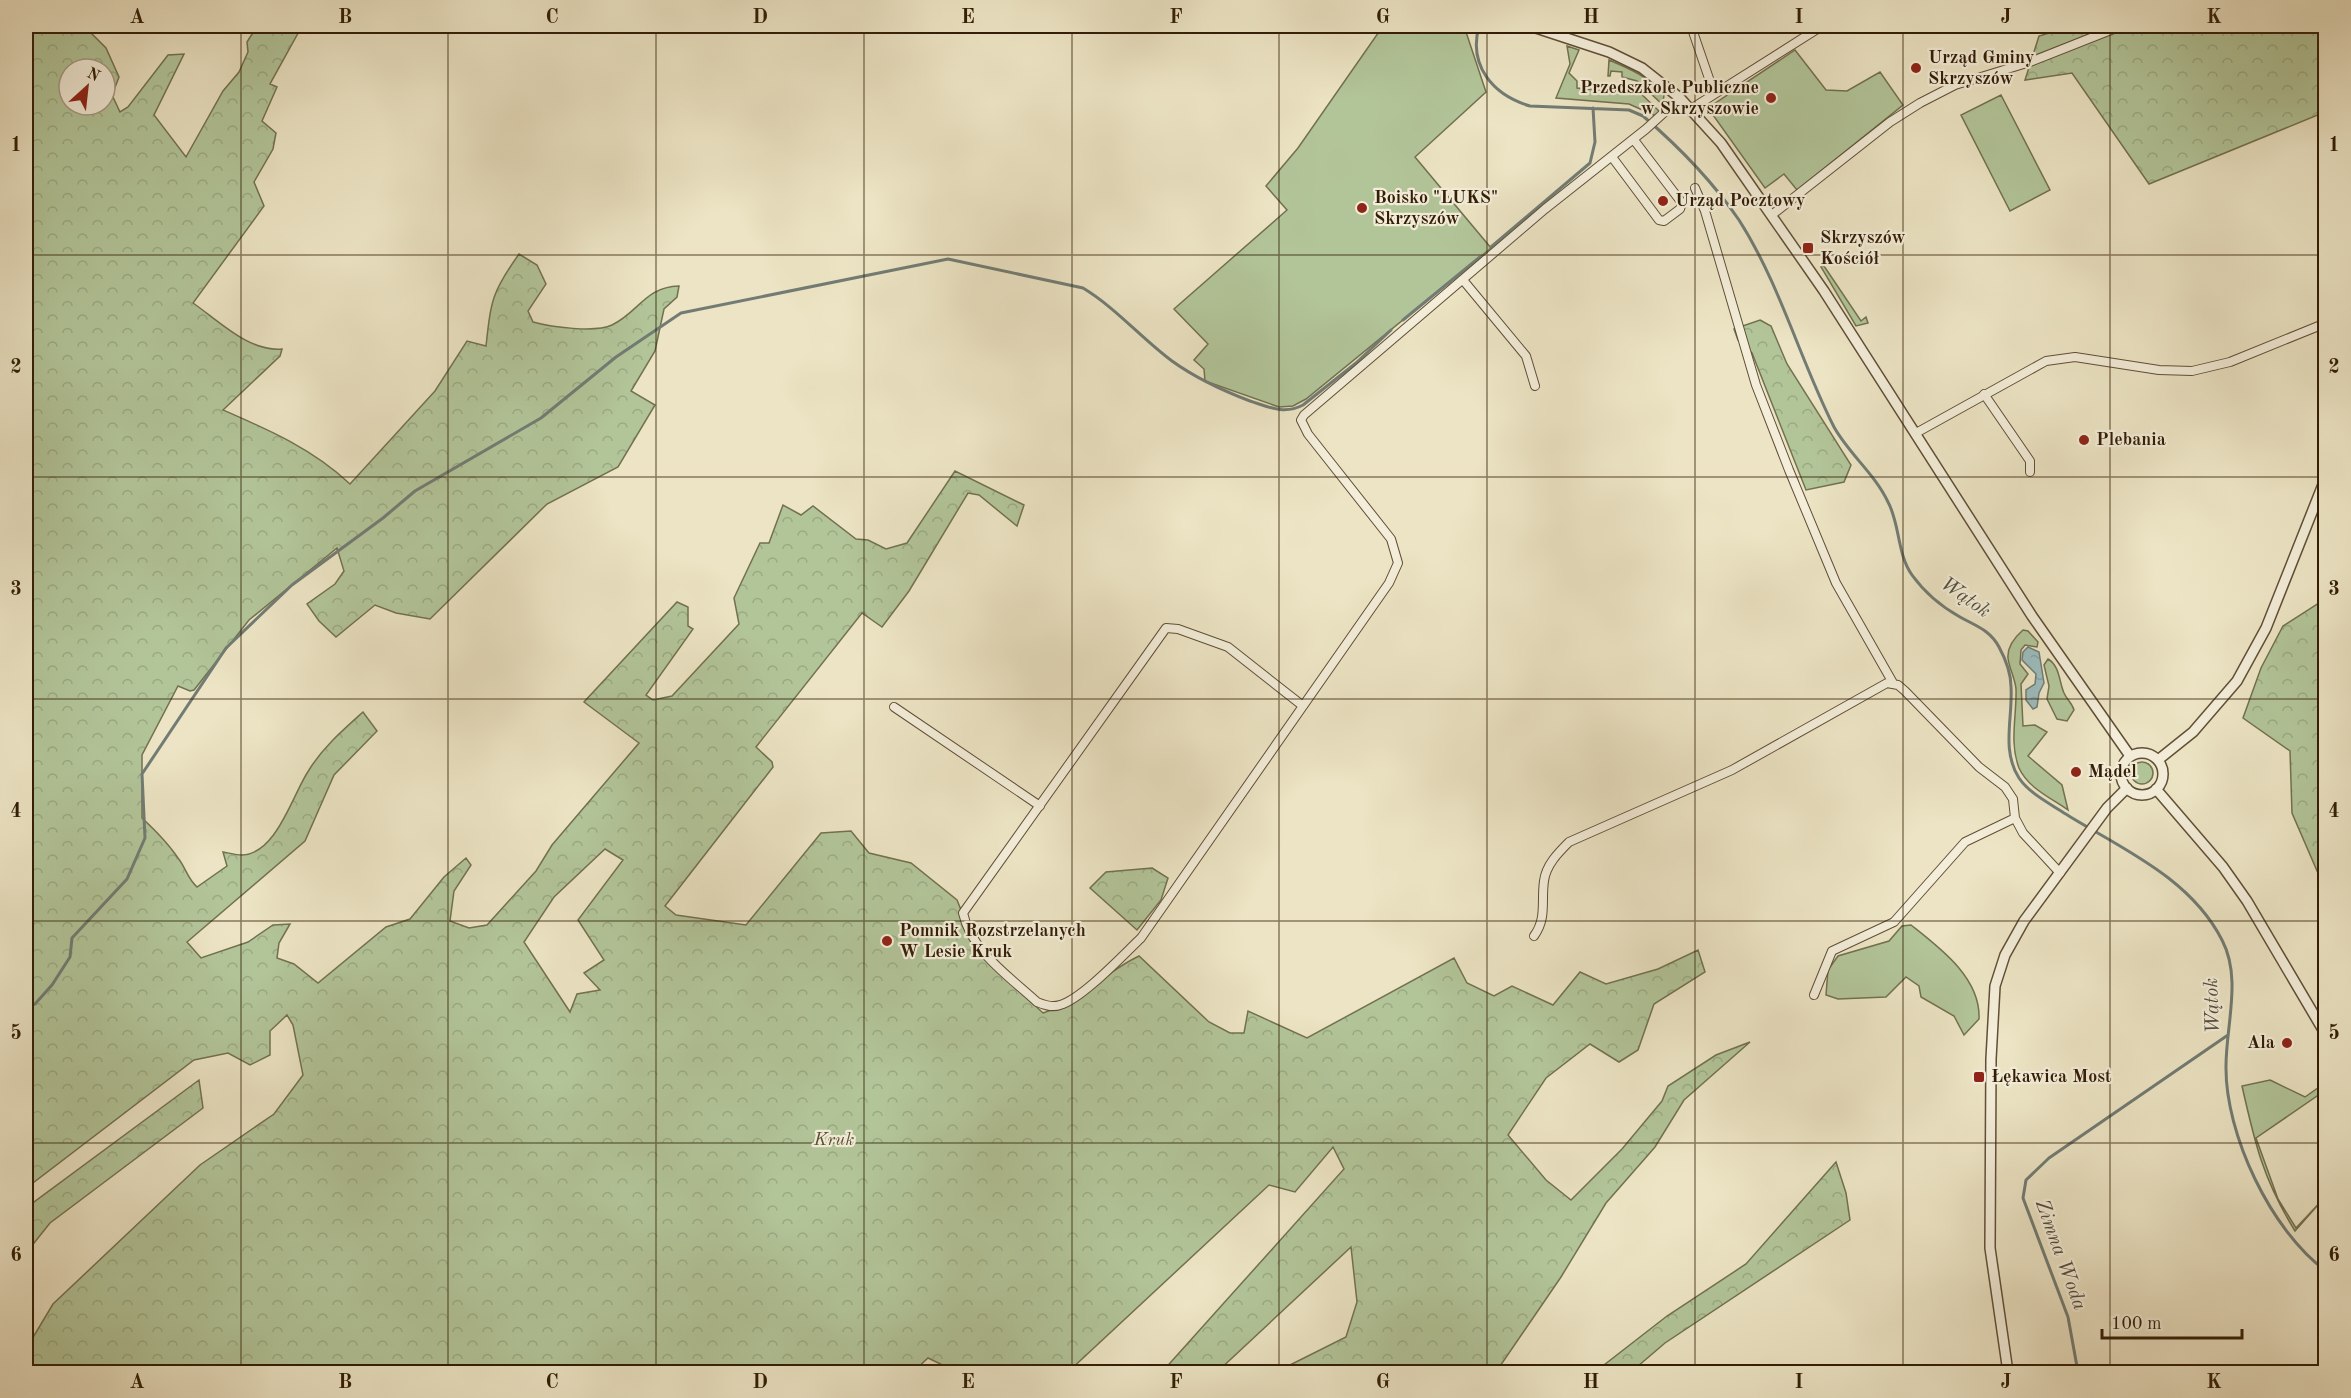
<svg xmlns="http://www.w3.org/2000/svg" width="2351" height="1398" viewBox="0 0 2351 1398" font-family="'Old Standard TT',serif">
<defs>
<pattern id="forest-crowns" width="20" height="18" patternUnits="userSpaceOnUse" patternTransform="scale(1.5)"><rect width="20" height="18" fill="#b2c599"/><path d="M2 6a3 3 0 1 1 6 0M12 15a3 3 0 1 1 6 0" fill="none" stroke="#9aa982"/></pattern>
<pattern id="water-ripples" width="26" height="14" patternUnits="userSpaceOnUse" patternTransform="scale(1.5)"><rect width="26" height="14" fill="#9cbcbd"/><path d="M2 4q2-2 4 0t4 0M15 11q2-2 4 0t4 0" fill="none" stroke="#87a1a1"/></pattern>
</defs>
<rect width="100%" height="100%" fill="#ece4c4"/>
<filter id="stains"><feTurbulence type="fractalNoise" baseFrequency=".00333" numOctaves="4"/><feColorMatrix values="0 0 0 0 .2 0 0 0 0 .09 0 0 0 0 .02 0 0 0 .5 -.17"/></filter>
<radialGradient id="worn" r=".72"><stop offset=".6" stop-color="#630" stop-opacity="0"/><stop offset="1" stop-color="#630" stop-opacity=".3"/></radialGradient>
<path fill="#b2c599" stroke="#727150" stroke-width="1.5" d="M 1383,26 L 1464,26 L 1486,92 L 1415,157 L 1491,248 L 1306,399 L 1293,406 L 1279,407 L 1205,381 L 1204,369 L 1194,360 L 1208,344 L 1174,309 L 1287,210 L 1266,186 L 1298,148 Z
M 1567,46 L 1579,50 L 1569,73 L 1577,81 L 1577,88 L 1629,93 L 1630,87 L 1634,87 L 1660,112 L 1656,116 L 1629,104 L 1556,98 L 1570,64 Z
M 1795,50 L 1826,90 L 1847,91 L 1880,72 L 1903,105 L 1797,190 L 1784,174 L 1765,188 L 1708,108 Z
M 1609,60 C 1628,68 1651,78 1664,94 L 1663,105 L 1637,81 L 1622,77 L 1622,72 L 1611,71 L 1610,76 L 1608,76 Z
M 2001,95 L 2050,190 L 2010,211 L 1961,115 Z
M 1824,266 L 1861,321 L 1866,317 L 1868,323 L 1856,326 L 1821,267 Z
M 2023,630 L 2028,631 L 2038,642 L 2037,647 L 2025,645 L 2021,650 L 2020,664 L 2028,674 L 2021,684 L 2023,726 L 2035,725 L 2047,732 L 2028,756 L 2062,785 L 2068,810 C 2051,798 2028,788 2019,768 C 2009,742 2017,715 2016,689 C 2015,678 2009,668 2008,658 C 2007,646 2015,637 2023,630 Z
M 2048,659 C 2060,666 2059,682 2064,693 C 2067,700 2072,703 2074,710 L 2067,721 L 2057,719 L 2047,699 L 2049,686 L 2044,665 Z
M2131 773a11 11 0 1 1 22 0a11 11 0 1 1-22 0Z
M 1911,925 C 1940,948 1981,978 1979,1019 L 1964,1035 L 1954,1016 L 1921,997 L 1919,986 L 1906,977 L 1886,997 L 1838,999 L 1826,995 L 1828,970 L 1838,956 L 1889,941 L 1902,926 Z
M 2270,1080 L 2305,1097 L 2325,1083 L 2325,1095 L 2322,1097 L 2320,1094 L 2256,1138 L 2278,1199 L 2296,1228 L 2325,1197 L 2295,1231 C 2263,1179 2255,1144 2242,1086 Z"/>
<path fill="url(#forest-crowns)" stroke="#727150" stroke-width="1.5" fill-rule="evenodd" d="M 26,26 L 84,26 L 106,48 L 119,77 L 112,95 L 120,112 L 128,107 L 168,55 L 184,54 L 154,115 L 186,157 L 223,91 L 239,72 L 248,52 L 247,42 L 257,26 L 302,26 L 270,84 L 277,87 L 262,121 L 276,133 L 273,149 L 254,182 L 264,206 L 193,303 C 219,321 249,352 282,349 L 280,356 L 223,410 C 269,430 313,449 350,484 L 435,391 L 467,341 L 486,346 C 491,300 492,292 519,254 L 537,265 L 546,284 L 528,311 L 533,322 C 551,327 595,333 612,325 C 639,312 645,287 679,286 L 677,297 L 664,309 L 655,351 L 631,391 L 655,405 L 618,467 L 547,504 L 430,619 L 396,613 L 375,605 L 336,637 L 319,621 L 307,604 L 335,584 L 344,571 L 337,548 L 249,620 L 194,690 L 190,691 L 178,686 L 142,755 L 142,818 C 156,831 168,843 178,858 C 186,868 187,878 197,887 L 227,866 L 223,852 C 229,853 236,855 242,855 C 277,854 293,793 309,770 C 323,747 343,730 363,712 L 377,731 L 334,775 L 305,841 L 187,942 L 201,958 L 248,942 L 273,925 L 290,924 L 279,943 L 277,958 L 294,964 L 318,983 L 386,927 L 410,919 L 444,877 L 466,858 L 471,865 L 454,891 L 450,921 L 469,928 L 487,925 L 536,871 L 552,845 L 639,743 L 584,702 L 677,602 L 688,607 L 688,626 L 693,629 L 646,695 L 653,700 L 672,696 L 739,624 L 734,598 L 760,543 L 769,543 L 783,505 L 801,515 L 813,506 L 856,539 L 868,540 L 886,549 L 907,543 L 955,471 L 1024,505 L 1017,526 L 979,495 L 968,493 L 909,591 L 882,627 L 862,613 L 756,747 L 772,762 L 773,767 L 665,906 L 676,915 L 746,925 L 821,833 L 851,831 L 869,853 L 911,863 L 957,900 L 978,952 L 1043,1013 C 1079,1002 1105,972 1139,956 L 1209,1022 L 1230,1033 L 1244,1033 L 1248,1011 L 1307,1038 L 1454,958 L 1467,983 L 1494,996 L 1512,986 L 1553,1005 L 1580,972 L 1606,984 L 1658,969 L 1698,950 L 1705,972 L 1654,1004 L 1638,1050 L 1619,1062 L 1590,1044 L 1546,1078 L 1508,1135 L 1546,1180 L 1571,1200 L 1622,1149 L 1662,1101 L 1668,1086 L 1716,1055 L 1750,1042 L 1684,1100 L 1655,1147 L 1606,1203 L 1561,1277 L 1496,1372 L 1276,1372 L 1346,1337 L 1357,1302 L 1351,1247 L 1217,1372 L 1162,1372 L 1344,1169 L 1333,1147 L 1295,1192 L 1269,1185 L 1068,1372 L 957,1372 L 928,1358 L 913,1372 L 26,1372 L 26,1349 L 53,1304 L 200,1165 L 274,1114 L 303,1075 L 293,1025 L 287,1015 L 270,1031 L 270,1055 L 250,1065 L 228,1053 L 194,1060 L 33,1183 L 26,1199 ZM 69,69 L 105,69 L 105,105 L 69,105 ZM 605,849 L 623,860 L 578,920 L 604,960 L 584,973 L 600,990 L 577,994 L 570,1012 L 524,942 L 554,897 Z
M 2072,26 L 2325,26 L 2325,112 L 2149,184 L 2072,73 L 2025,80 L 2039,36 Z
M 1760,320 L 1771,326 L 1787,364 L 1851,465 L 1844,482 L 1806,490 L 1752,353 L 1738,340 L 1734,329 Z
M 2325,599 L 2326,878 L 2321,880 L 2292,813 L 2290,751 L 2243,718 L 2261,668 L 2283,626 Z
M 1152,868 L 1168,878 L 1161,900 L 1137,930 L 1090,888 L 1106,872 Z
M 199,1080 L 203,1108 L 50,1223 L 26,1253 L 26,1208 Z
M 1836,1162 L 1846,1193 L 1850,1220 L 1665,1343 L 1631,1372 L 1595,1372 L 1667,1316 L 1746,1264 Z"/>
<path fill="url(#water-ripples)" stroke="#727c74" stroke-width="1.5" d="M 2028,647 L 2039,652 L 2044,683 L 2039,693 L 2037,707 L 2033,709 L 2026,700 L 2026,690 L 2035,684 L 2036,674 L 2022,660 L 2023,652 Z"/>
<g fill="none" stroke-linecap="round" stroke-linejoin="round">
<path stroke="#727c74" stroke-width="3" d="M 1479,26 C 1468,66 1493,95 1530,106 L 1629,110 L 1643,116 C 1678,146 1713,182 1739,220 C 1780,284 1800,360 1834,427 C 1849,454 1875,474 1888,502 C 1900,524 1897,554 1912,575 C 1925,593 1942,607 1960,617 C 1976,626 1990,630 1999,647 C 2005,658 2011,674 2011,687 C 2013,718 2001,750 2019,778 C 2029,793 2049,803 2064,813 C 2120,848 2190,877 2222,940 C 2242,978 2226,1025 2226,1066 C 2225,1134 2271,1231 2326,1271
M 1491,247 L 1590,163 L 1595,142 L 1593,108
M 1403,320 L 1480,257
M 26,1006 L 35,1004 L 52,985 L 70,957 L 72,938 L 127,879 L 145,838 L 142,774 L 226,648 L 292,585 L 383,518 L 415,491 L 541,418 L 616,357 L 681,313 L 948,259 L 1083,288 C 1116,308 1141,338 1172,361 C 1197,379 1221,390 1250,401 C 1269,407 1284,415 1303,405 L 1356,363 L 1391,330
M 2078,1372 L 2068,1317 L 2023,1198 L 2026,1180 L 2049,1158 L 2228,1035"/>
<defs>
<path id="minor" d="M 1691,26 L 1714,93
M 1691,109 L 1822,26
M 1612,157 L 1659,220 L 1664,221 L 1680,209 L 1682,203 L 1634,140
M 1695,188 L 1705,211 L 1756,385 L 1789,470 L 1836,583 L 1893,683
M 1773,214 L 1890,122 L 1920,103 L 1955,85 L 2030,62 L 2121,26
M 1463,280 L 1526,356 L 1535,386
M 1984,394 L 2030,461 L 2030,472
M 1916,433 L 2046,361 L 2075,357 L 2159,370 L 2192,371 L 2230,362 L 2326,323
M 1303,706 L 1228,647 L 1178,629 L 1166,628 L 963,913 C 971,951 1010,977 1037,1002 C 1044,1005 1052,1008 1060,1005 C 1082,999 1123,955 1141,938 L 1389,583 L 1398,563 L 1391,539 L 1308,434 L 1301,420 L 1304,415 L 1545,209 L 1646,129 L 1680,98
M 894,707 L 1040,806
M 1534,936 C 1547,918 1541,902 1544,881 C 1546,865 1558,853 1569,842 L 1732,770 L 1887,683 L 1898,685 L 1905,691 L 1979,767 L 2005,787 L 2013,799 L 2015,818 L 2023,833 L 2060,873
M 1814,995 L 1832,951 L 1894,922 L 1965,842 L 2015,818"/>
<path id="tertiary" d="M 1530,26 L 1609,52 L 1642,68 L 1680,98 L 1721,143 L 1824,291 L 2032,616 L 2130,756
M2121 774a21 21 0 1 1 42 0a21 21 0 1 1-42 0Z
M 2158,760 L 2193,732 L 2237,681 L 2266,628 L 2326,477
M 2156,789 L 2223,867 L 2247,901 L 2326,1035
M 2008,1372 L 1990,1248 L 1991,1059 L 1995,986 L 2005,955 L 2024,921 L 2107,808 L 2127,788"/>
</defs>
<use href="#minor" stroke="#604f36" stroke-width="10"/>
<use href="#tertiary" stroke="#604f36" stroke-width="12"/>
<use href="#minor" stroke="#f3edd9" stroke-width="8"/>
<use href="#tertiary" stroke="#f3edd9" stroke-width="9"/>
</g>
<path fill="none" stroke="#321d06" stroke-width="1.5" stroke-opacity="0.55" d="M 241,26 L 241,1372M 448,26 L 448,1372M 656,26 L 656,1372M 864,26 L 864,1372M 1072,26 L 1072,1372M 1279,26 L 1279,1372M 1487,26 L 1487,1372M 1695,26 L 1695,1372M 1903,26 L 1903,1372M 2110,26 L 2110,1372M 26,255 L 2326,255M 26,477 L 2326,477M 26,699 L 2326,699M 26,921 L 2326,921M 26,1143 L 2326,1143"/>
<g fill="#8f2418" stroke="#f3edd9" stroke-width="2">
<circle cx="1916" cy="68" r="6"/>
<circle cx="1771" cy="98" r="6"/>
<circle cx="1663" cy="201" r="6"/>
<circle cx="1362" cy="208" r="6"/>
<rect x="1802" y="242" width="12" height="12" rx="3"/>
<circle cx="2084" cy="440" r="6"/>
<circle cx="2076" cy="772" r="6"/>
<circle cx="887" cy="941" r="6"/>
<circle cx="2287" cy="1043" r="6"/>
<rect x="1973" y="1071" width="12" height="12" rx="3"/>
</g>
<g text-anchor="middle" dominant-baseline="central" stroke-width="4.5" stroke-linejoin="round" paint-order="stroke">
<g font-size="18" font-weight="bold" fill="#321d06" stroke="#f3edd9" text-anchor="start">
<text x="1928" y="58">Urząd Gminy<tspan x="1928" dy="21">Skrzyszów</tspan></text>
<text x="1759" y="88" text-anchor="end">Przedszkole Publiczne<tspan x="1759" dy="21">w Skrzyszowie</tspan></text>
<text x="1374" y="198">Boisko "LUKS"<tspan x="1374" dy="21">Skrzyszów</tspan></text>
<text x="1675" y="201">Urząd Pocztowy</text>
<text x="1820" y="238">Skrzyszów<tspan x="1820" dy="21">Kościół</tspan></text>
<text x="2096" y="440">Plebania</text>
<text x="2088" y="772">Mądel</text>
<text x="899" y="931">Pomnik Rozstrzelanych<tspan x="899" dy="21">W Lesie Kruk</tspan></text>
<text x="2275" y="1043" text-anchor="end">Ala</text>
<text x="1991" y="1077">Łękawica Most</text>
</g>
<g font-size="18" font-style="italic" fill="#584f32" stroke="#f3edd9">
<text x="834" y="1140">Kruk</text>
</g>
<g font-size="20" font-style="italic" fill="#524d3d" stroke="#f3edd9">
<text transform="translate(1965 598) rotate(35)">Wątok</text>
<text transform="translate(2213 1006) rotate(-92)">Wątok</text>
<text transform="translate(2060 1255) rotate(70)">Zimna Woda</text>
</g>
</g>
<rect width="2351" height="1398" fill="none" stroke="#ece4c4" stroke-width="66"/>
<g transform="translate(87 87) rotate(27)"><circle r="28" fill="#f3edd9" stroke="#a69a85" stroke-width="1.5"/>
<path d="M0-4.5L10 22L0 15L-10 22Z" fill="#8f2418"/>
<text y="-9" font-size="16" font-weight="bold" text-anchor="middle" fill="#321d06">N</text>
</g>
<path d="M2102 1329v9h140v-9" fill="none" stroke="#321d06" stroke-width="3"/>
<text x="2111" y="1329" font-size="18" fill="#321d06" stroke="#f3edd9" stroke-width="4.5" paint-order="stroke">100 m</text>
<rect x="33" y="33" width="2285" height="1332" fill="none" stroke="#321d06" stroke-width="2"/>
<g font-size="20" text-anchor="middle" font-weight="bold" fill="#321d06">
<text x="137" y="23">A</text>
<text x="345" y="23">B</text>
<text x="552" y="23">C</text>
<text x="760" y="23">D</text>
<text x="968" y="23">E</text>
<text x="1176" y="23">F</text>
<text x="1383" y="23">G</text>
<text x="1591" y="23">H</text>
<text x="1799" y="23">I</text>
<text x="2006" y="23">J</text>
<text x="2214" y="23">K</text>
<text x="16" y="151">1</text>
<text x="2334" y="151">1</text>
<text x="16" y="373">2</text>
<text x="2334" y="373">2</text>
<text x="16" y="595">3</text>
<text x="2334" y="595">3</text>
<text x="16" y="817">4</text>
<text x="2334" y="817">4</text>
<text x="16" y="1039">5</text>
<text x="2334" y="1039">5</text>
<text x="16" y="1261">6</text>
<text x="2334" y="1261">6</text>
<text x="137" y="1388">A</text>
<text x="345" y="1388">B</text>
<text x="552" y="1388">C</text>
<text x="760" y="1388">D</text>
<text x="968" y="1388">E</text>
<text x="1176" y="1388">F</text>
<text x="1383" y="1388">G</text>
<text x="1591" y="1388">H</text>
<text x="1799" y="1388">I</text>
<text x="2006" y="1388">J</text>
<text x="2214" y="1388">K</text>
</g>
<rect width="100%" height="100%" filter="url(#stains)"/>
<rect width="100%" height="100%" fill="url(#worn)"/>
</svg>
